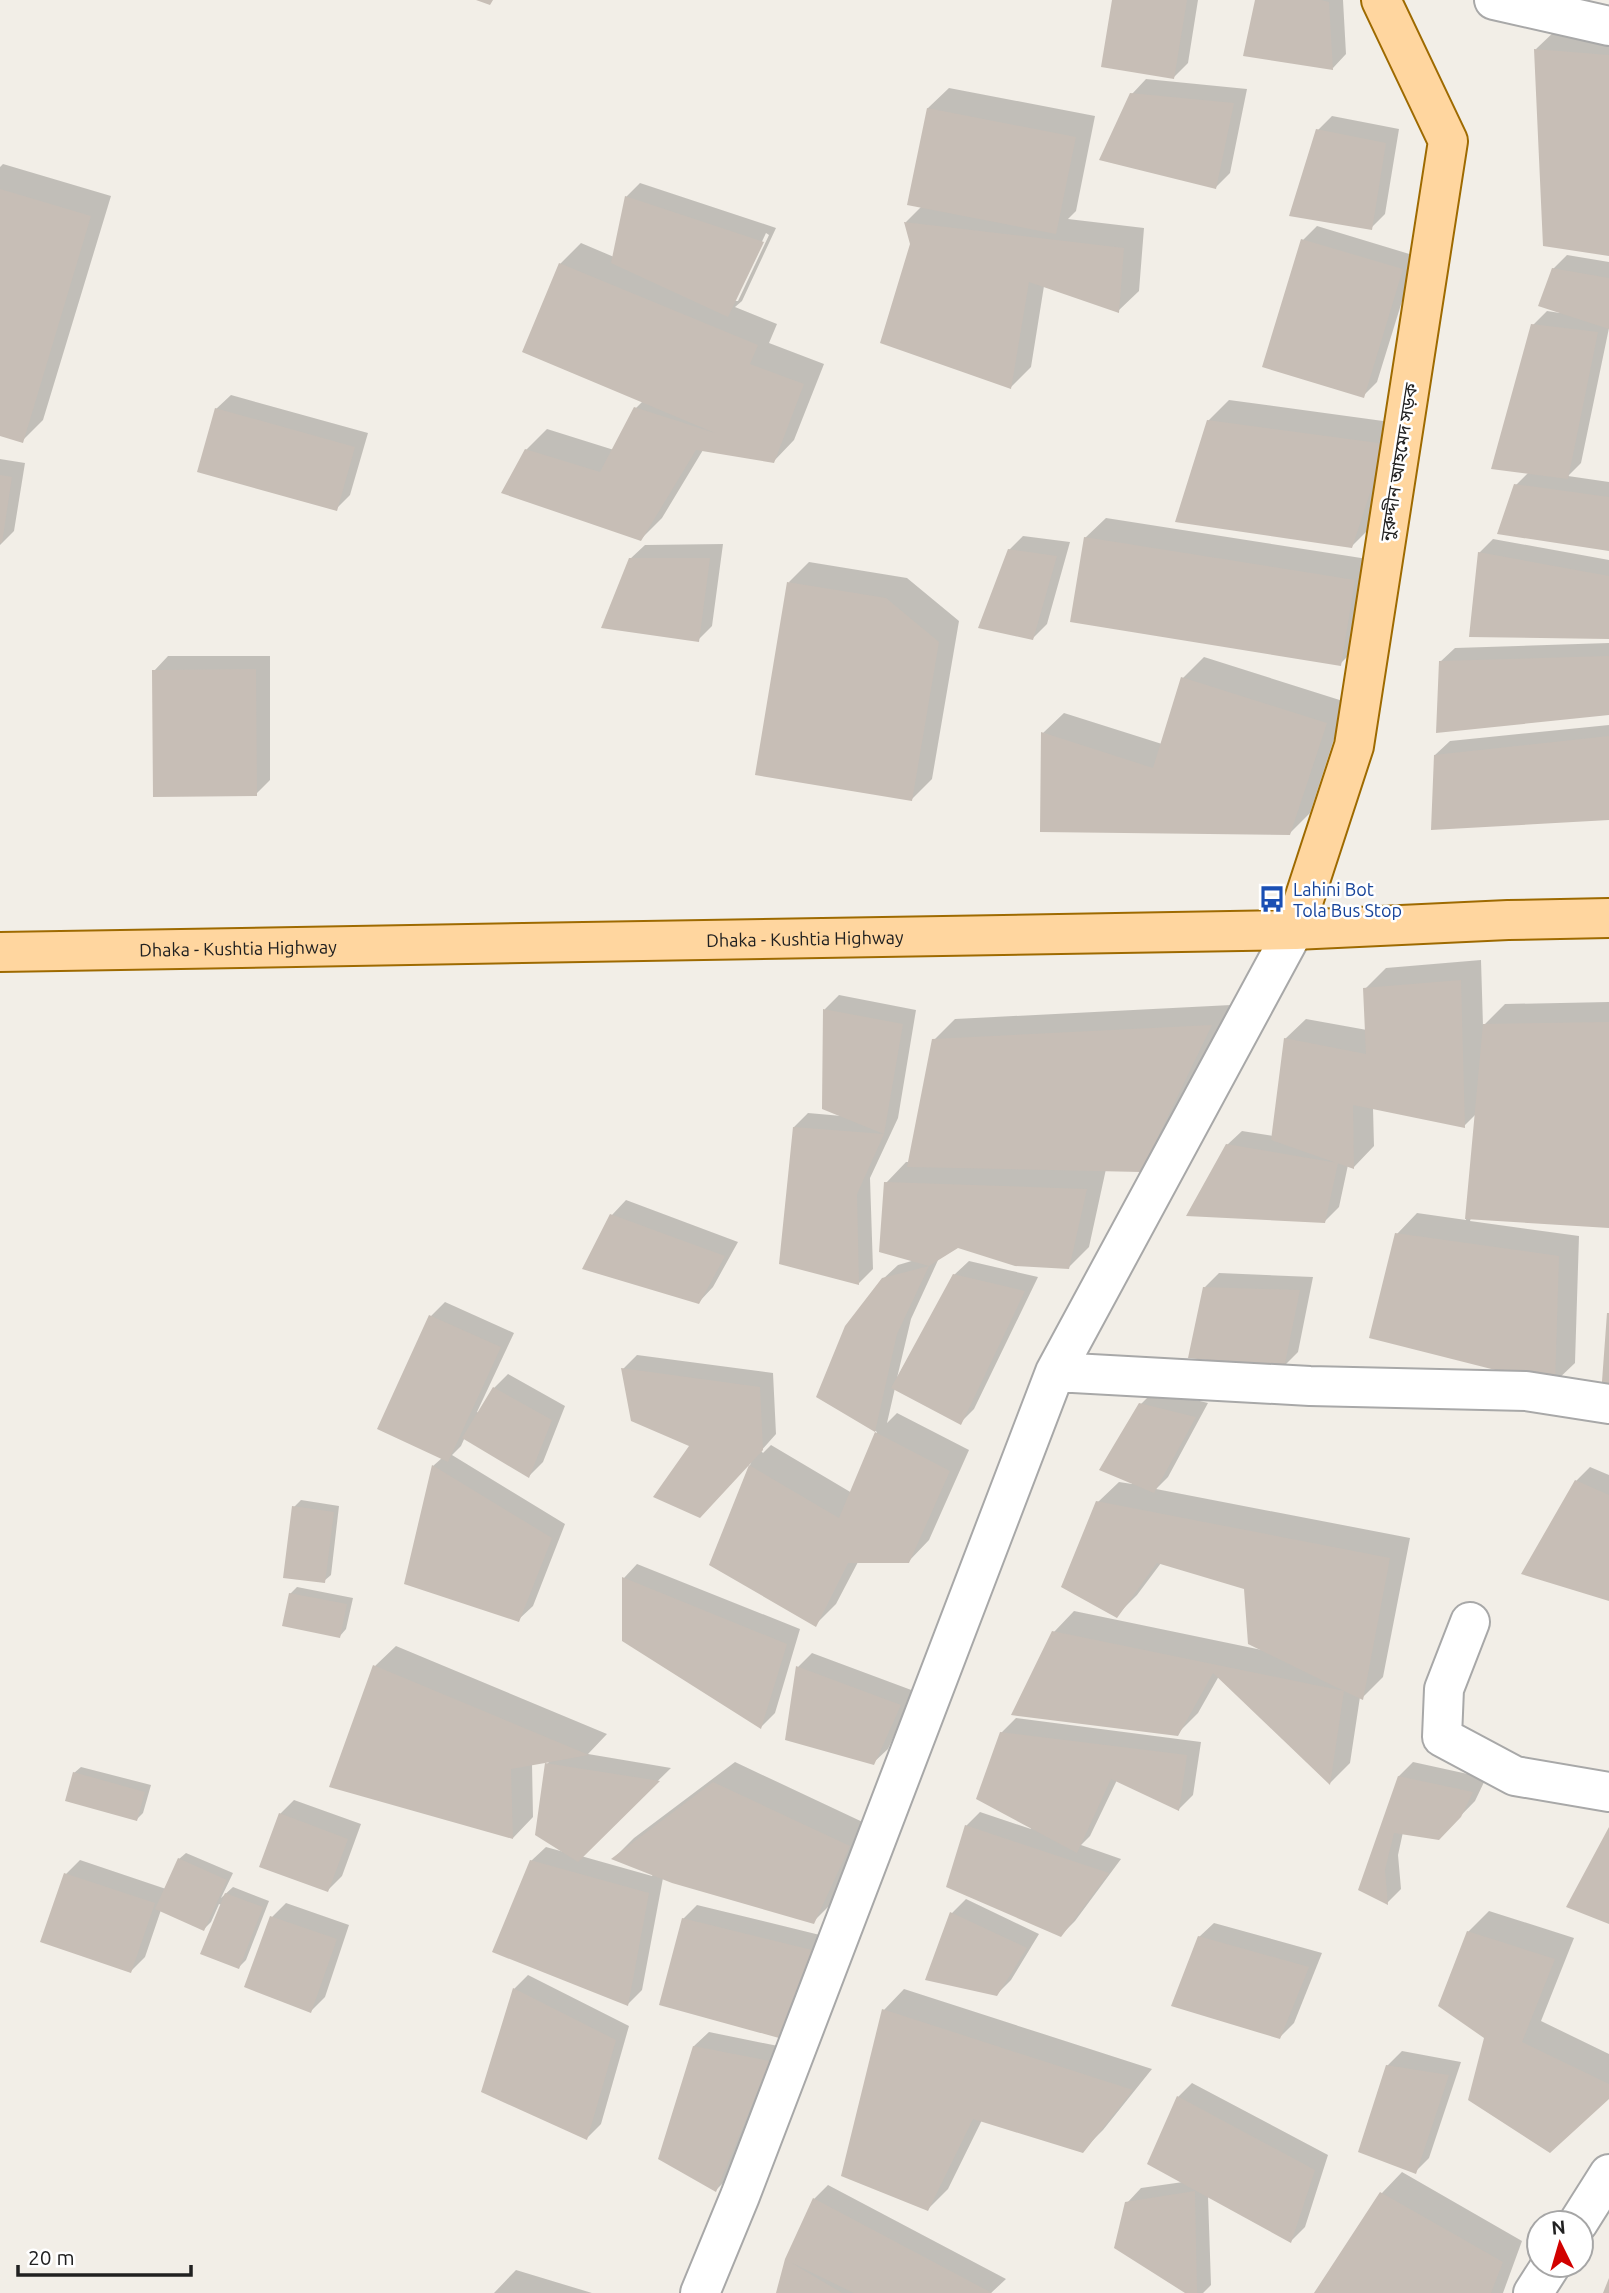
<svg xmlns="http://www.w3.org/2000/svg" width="1609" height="2293" viewBox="0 0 1609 2293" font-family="Ubuntu,'Noto Sans Bengali',sans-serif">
<rect width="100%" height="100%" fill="#f2eee7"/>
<path fill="#0003" fill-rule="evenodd" d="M 1113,0 L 1198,0 L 1188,63 L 1174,77 Z
M 1257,0 L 1343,0 L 1346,54 L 1333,68 Z
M 1557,29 L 1609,33 L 1609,254 L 1536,49 Z
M 1146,79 L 1247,89 L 1230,173 L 1216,187 L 1132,94 Z
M 949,88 L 1095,116 L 1076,211 L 1068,219 L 1144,228 L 1139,291 L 1118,311 L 1044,286 L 1031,367 L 1011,387 L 911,244 L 906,222 L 922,206 L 928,108 Z
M 1332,116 L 1399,129 L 1385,214 L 1371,228 L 1318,130 Z
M 3,164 L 111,196 L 43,420 L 22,441 L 0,434 L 0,167 Z
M 640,183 L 776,228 L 742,301 L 735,307 L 777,324 L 769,343 L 824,364 L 794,440 L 774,461 L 703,450 L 662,518 L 641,539 L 526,450 L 547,429 L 614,450 L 636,408 L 643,401 L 560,264 L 581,243 L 614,257 L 626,197 ZM 766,233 L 769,235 L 738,301 L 734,301 Z
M 1317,226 L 1416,256 L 1377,382 L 1363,396 L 1303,240 Z
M 1567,255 L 1609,262 L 1609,328 L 1581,463 L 1568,476 L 1609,482 L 1609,549 L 1516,485 L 1529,472 L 1533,325 L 1547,311 L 1560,313 L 1553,269 Z
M 231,395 L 368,433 L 350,495 L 336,509 L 216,409 Z
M 1229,400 L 1405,424 L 1372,526 L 1351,547 L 1208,421 Z
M 0,459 L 25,463 L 14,531 L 0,545 Z
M 1106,518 L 1374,560 L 1361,643 L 1340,664 L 1085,538 Z
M 1023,536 L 1070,542 L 1047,624 L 1033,638 L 1009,550 Z
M 1493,539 L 1609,560 L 1609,637 L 1479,553 Z
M 723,544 L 712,626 L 698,640 L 630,559 L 645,545 Z
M 809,562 L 907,578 L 959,621 L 932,779 L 912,799 L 789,582 Z
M 1609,643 L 1609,713 L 1440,662 L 1455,648 Z
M 168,656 L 270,656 L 270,780 L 256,794 L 154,671 Z
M 1204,657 L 1346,702 L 1310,813 L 1289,834 L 1043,733 L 1064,713 L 1162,744 L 1183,678 Z
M 1609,725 L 1609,819 L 1435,755 L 1450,741 Z
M 1481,960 L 1483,1026 L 1505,1004 L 1609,1002 L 1609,1227 L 1471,1218 L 1470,1221 L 1579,1236 L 1575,1363 L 1554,1383 L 1397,1234 L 1417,1213 L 1466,1220 L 1476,1114 L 1464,1126 L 1373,1108 L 1374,1146 L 1354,1167 L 1348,1165 L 1339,1207 L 1325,1221 L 1227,1145 L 1242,1131 L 1273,1136 L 1285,1039 L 1306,1019 L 1367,1030 L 1365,989 L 1386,968 Z
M 839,995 L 916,1010 L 898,1118 L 870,1178 L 873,1269 L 859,1283 L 794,1127 L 808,1113 L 842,1116 L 825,1009 Z
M 1231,1005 L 1161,1149 L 1140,1170 L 1106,1169 L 1089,1247 L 1068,1268 L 957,1247 L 939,1258 L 911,1319 L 897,1378 L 954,1275 L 969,1261 L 1038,1277 L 974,1409 L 960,1423 L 895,1388 L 887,1423 L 897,1413 L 969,1450 L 929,1540 L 909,1561 L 858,1562 L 836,1604 L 816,1624 L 711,1564 L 752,1460 L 692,1445 L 623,1369 L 637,1355 L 773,1373 L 776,1434 L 761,1451 L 763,1453 L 771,1445 L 852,1493 L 877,1432 L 818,1396 L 883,1279 L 898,1265 L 915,1260 L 886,1183 L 906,1162 L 910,1162 L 934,1040 L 955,1019 Z
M 626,1200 L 738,1242 L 713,1287 L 699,1302 L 584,1268 L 612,1215 Z
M 1219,1273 L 1313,1277 L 1298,1352 L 1284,1366 L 1205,1287 Z
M 445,1302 L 514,1333 L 477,1412 L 479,1413 L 494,1388 L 508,1374 L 565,1406 L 543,1462 L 529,1476 L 465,1437 L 461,1446 L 452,1455 L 565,1524 L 533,1606 L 518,1620 L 433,1466 L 442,1458 L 431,1316 Z
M 1155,1390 L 1208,1403 L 1168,1477 L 1156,1489 L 1410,1538 L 1383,1677 L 1362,1698 L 1360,1697 L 1350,1763 L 1330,1783 L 1219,1676 L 1198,1713 L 1177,1734 L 1054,1632 L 1074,1611 L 1262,1650 L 1245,1588 L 1161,1563 L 1137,1595 L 1117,1615 L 1098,1502 L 1119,1482 L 1132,1484 L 1140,1405 Z
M 1590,1467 L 1609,1475 L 1609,1599 L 1576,1481 Z
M 301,1500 L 339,1506 L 331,1575 L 324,1581 L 294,1507 Z
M 637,1564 L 800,1629 L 775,1713 L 761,1727 L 624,1578 Z
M 297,1587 L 353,1598 L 346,1629 L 340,1636 L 290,1594 Z
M 396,1646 L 607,1734 L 588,1754 L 671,1768 L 581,1856 L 652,1876 L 653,1874 L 614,1858 L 634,1838 L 735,1762 L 869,1825 L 834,1901 L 813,1922 L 663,1878 L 642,1990 L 628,2004 L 531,1861 L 546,1847 L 564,1852 L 547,1764 L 551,1760 L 532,1763 L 533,1817 L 513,1838 L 375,1666 Z
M 812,1653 L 914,1691 L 888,1749 L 873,1763 L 787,1739 L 798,1667 Z
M 1016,1718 L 1201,1742 L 1193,1795 L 1179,1809 L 1117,1780 L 1090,1836 L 1081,1845 L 1121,1859 L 1075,1921 L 1061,1935 L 966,1826 L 980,1812 L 1031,1829 L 1001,1733 Z
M 1413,1762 L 1486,1778 L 1475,1801 L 1439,1838 L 1403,1832 L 1398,1855 L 1401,1889 L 1387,1903 L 1360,1889 L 1399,1776 Z
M 81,1767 L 151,1785 L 143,1813 L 137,1819 L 74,1773 Z
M 294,1800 L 361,1824 L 342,1876 L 328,1890 L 280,1814 Z
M 186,1853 L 233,1873 L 221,1898 L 233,1887 L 269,1901 L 246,1960 L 239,1967 L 222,1905 L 219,1904 L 211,1922 L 204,1929 L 161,1910 L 145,1957 L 131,1971 L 66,1874 L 80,1860 L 166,1889 L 179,1859 Z
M 966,1899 L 1039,1934 L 1011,1980 L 997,1994 L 928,1979 L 952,1913 Z
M 286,1903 L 349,1925 L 325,1997 L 311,2011 L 272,1917 Z
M 697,1905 L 824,1936 L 792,2022 L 778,2036 L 683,1919 Z
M 1489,1911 L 1574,1938 L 1541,2021 L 1609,2054 L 1609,2097 L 1486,2037 L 1468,1932 Z
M 1214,1923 L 1322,1953 L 1294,2023 L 1280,2037 L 1199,1937 Z
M 528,1975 L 629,2026 L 601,2124 L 587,2138 L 514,1989 Z
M 904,1989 L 1152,2069 L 1103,2130 L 1082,2151 L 982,2120 L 948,2189 L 928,2209 L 884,2010 Z
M 709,2032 L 783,2047 L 730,2176 L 716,2190 L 694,2046 Z
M 1402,2051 L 1461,2062 L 1429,2158 L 1415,2172 L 1387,2066 Z
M 1192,2083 L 1328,2155 L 1305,2227 L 1291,2241 L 1208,2196 L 1211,2285 L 1203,2293 L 1188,2293 L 1127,2203 L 1141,2188 L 1183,2182 L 1178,2097 Z
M 1402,2172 L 1522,2241 L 1503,2293 L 1316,2293 L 1382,2193 Z
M 828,2185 L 1006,2279 L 991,2293 L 778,2293 L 786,2260 L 814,2199 Z
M 516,2270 L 592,2293 L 494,2293 Z"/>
<path fill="#c7beb6" d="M 476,0 L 493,0 L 490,5 Z
M 1112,0 L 1187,0 L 1174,79 L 1101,67 Z
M 1255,0 L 1321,0 L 1329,2 L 1333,70 L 1243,56 Z
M 1534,49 L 1609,55 L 1609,256 L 1543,246 Z
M 1130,93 L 1234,103 L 1216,189 L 1099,160 Z
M 927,108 L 1076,137 L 1056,234 L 907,205 Z
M 1316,129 L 1386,143 L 1372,230 L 1289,216 Z
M 0,189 L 91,216 L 23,443 L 0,436 Z
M 625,196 L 764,242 L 728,317 L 611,263 Z
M 904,222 L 1124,248 L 1119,313 L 1029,282 L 1011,389 L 880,343 L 910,244 Z
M 1301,239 L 1403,269 L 1364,398 L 1262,367 Z
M 559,263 L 758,345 L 750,364 L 804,384 L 774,463 L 696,450 L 641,541 L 501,493 L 525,449 L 600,472 L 634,407 L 715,433 L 522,352 Z
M 1552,268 L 1609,278 L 1609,329 L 1538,306 Z
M 1531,324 L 1598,332 L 1568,479 L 1491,469 Z
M 215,408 L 355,447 L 337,511 L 197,472 Z
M 1207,420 L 1386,444 L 1352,548 L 1175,522 Z
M 0,475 L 12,477 L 2,543 L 0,543 Z
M 1514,484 L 1609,497 L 1609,551 L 1497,534 Z
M 1084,537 L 1355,580 L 1341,666 L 1070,622 Z
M 1008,549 L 1057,556 L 1033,640 L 978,628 Z
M 1478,552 L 1609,576 L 1609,639 L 1469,637 Z
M 629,558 L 710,558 L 699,642 L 601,628 Z
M 787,582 L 886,598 L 939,642 L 912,801 L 755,775 Z
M 1609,656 L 1609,715 L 1436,733 L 1439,661 Z
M 256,669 L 257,796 L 153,797 L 152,670 Z
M 1181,677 L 1327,723 L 1290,835 L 1040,832 L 1041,732 L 1153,768 Z
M 1609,736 L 1609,820 L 1431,830 L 1434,755 Z
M 1461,980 L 1465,1128 L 1353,1105 L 1354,1169 L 1271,1140 L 1284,1038 L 1366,1054 L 1363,988 Z
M 823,1009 L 903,1024 L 884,1134 L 857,1194 L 859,1285 L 779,1264 L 793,1127 L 884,1134 L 822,1109 Z
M 1609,1022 L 1609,1228 L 1465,1219 L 1483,1024 Z
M 1212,1025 L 1141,1172 L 907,1167 L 932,1039 Z
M 1226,1144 L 1338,1163 L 1325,1223 L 1186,1216 Z
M 884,1182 L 1087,1189 L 1069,1269 L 1015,1266 L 958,1248 L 929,1266 L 879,1252 Z
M 610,1214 L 725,1256 L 699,1304 L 582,1269 Z
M 1395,1233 L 1559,1256 L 1555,1385 L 1369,1338 Z
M 929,1266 L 897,1334 L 875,1432 L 816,1397 L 845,1326 L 882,1278 Z
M 953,1274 L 1025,1291 L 961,1425 L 891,1388 Z
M 1203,1287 L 1300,1290 L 1284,1368 L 1188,1358 Z
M 1607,1313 L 1609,1313 L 1609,1395 L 1601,1395 Z
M 429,1315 L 501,1347 L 448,1462 L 377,1429 Z
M 621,1368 L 760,1387 L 763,1450 L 700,1518 L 653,1497 L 689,1446 L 631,1421 Z
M 493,1387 L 552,1420 L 529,1478 L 462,1438 Z
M 1139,1403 L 1196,1417 L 1154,1493 L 1099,1470 Z
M 875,1432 L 950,1471 L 909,1563 L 848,1563 L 816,1627 L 709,1565 L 749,1465 L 839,1518 Z
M 432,1465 L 552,1538 L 519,1622 L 404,1584 Z
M 1575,1480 L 1609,1495 L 1609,1601 L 1521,1574 Z
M 1096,1501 L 1390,1558 L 1363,1700 L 1344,1691 L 1330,1785 L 1213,1673 L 1178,1736 L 1011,1715 L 1052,1631 L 1344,1691 L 1248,1644 L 1244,1589 L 1157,1563 L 1117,1618 L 1061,1587 Z
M 292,1506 L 334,1512 L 325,1583 L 283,1578 Z
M 622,1577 L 787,1644 L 761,1729 L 622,1641 Z
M 289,1593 L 347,1604 L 340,1638 L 282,1626 Z
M 373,1665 L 589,1755 L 545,1763 L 660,1781 L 578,1862 L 535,1835 L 545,1763 L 511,1769 L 513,1839 L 329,1787 Z
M 796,1666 L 901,1705 L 874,1765 L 785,1740 Z
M 1000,1732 L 1187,1755 L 1179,1811 L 1111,1779 L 1077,1853 L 976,1799 Z
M 73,1772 L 145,1792 L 137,1821 L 65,1801 Z
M 1398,1776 L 1473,1792 L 1461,1817 L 1439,1840 L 1394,1833 L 1385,1870 L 1388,1905 L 1358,1890 Z
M 713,1782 L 850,1846 L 814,1924 L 672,1883 L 611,1859 Z
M 279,1813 L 348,1839 L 328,1892 L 259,1867 Z
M 965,1825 L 1109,1873 L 1061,1937 L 946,1887 Z
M 1609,1827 L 1609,1924 L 1566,1907 Z
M 178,1858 L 227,1880 L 204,1931 L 155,1909 Z
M 530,1860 L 649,1893 L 628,2006 L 492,1952 Z
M 64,1873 L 155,1903 L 131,1973 L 40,1942 Z
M 225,1893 L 263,1907 L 239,1969 L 200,1954 Z
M 950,1912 L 1027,1948 L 997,1996 L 925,1980 Z
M 270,1916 L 337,1939 L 311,2013 L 244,1987 Z
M 682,1918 L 812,1950 L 779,2038 L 659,2005 Z
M 1467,1931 L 1555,1959 L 1522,2042 L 1609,2084 L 1609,2099 L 1550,2153 L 1468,2100 L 1484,2038 L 1438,2006 Z
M 1198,1936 L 1309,1967 L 1280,2039 L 1171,2006 Z
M 513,1988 L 616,2040 L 587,2140 L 481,2092 Z
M 882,2009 L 1133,2090 L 1083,2153 L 973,2119 L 928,2211 L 841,2176 Z
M 693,2046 L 770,2061 L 716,2192 L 658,2159 Z
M 1386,2065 L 1449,2075 L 1416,2174 L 1358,2152 Z
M 1177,2096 L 1315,2170 L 1291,2243 L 1147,2164 Z
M 1195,2191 L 1197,2293 L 1185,2293 L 1114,2248 L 1125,2202 Z
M 1380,2192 L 1503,2262 L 1491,2293 L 1314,2293 Z
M 813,2198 L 992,2293 L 854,2293 L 790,2262 L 842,2293 L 776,2293 L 785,2259 Z
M 1609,2278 L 1609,2293 L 1603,2293 Z"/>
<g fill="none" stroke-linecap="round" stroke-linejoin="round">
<defs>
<path id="minor" d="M 1494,0 L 1609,26
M 1055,1372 L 1310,1386 L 1526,1391 L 1609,1404
M 1470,1622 L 1444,1689 L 1442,1737 L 1515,1776 L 1609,1792
M 1578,2223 L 1609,2174
M 700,2293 L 740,2196 L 1055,1372 L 1294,930
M 1533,2293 L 1551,2265"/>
<g id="major">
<path d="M 1294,930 L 1354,746 L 1448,141 L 1381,0"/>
<path id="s1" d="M 0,952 L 1294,930 L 1508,920 L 1609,918"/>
</g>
</defs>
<use href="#minor" stroke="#a8a8a8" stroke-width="42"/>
<use href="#major" stroke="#9e6a00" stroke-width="42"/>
<use href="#minor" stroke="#fff" stroke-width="38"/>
<use href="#major" stroke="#ffd69f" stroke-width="38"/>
</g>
<defs>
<symbol id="bus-bare" viewBox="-9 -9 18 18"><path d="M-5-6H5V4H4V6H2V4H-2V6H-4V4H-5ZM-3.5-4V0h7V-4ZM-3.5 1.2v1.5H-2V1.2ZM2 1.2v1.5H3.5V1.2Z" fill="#1a4fb4" stroke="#fff" stroke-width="2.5" paint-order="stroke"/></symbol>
</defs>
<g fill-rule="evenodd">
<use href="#bus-bare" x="1253" y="880" width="38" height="38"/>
</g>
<g text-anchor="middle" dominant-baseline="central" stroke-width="5" stroke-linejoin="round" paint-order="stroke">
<g font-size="18" fill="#212121" stroke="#fff">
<text transform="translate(1398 462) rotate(-81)">নুরুদ্দীন আহমেদ সড়ক</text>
<text stroke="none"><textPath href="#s1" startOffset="805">Dhaka - Kushtia Highway</textPath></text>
<text stroke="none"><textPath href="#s1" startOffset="238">Dhaka - Kushtia Highway</textPath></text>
</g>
<g font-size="18" fill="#164399" stroke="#fff" text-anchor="start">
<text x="1293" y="889">Lahini Bot<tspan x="1293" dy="21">Tola Bus Stop</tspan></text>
</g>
</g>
<g transform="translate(1560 2244) rotate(355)"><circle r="33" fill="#ffffff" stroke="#a6a6a6" stroke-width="2"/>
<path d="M0-5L12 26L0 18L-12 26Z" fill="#d20100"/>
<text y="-10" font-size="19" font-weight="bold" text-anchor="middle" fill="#212121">N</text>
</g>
<path d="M18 2265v10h173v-10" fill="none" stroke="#212121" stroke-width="3.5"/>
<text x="28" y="2265" font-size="21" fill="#212121" stroke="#ffffff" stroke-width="5" paint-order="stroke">20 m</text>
</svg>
